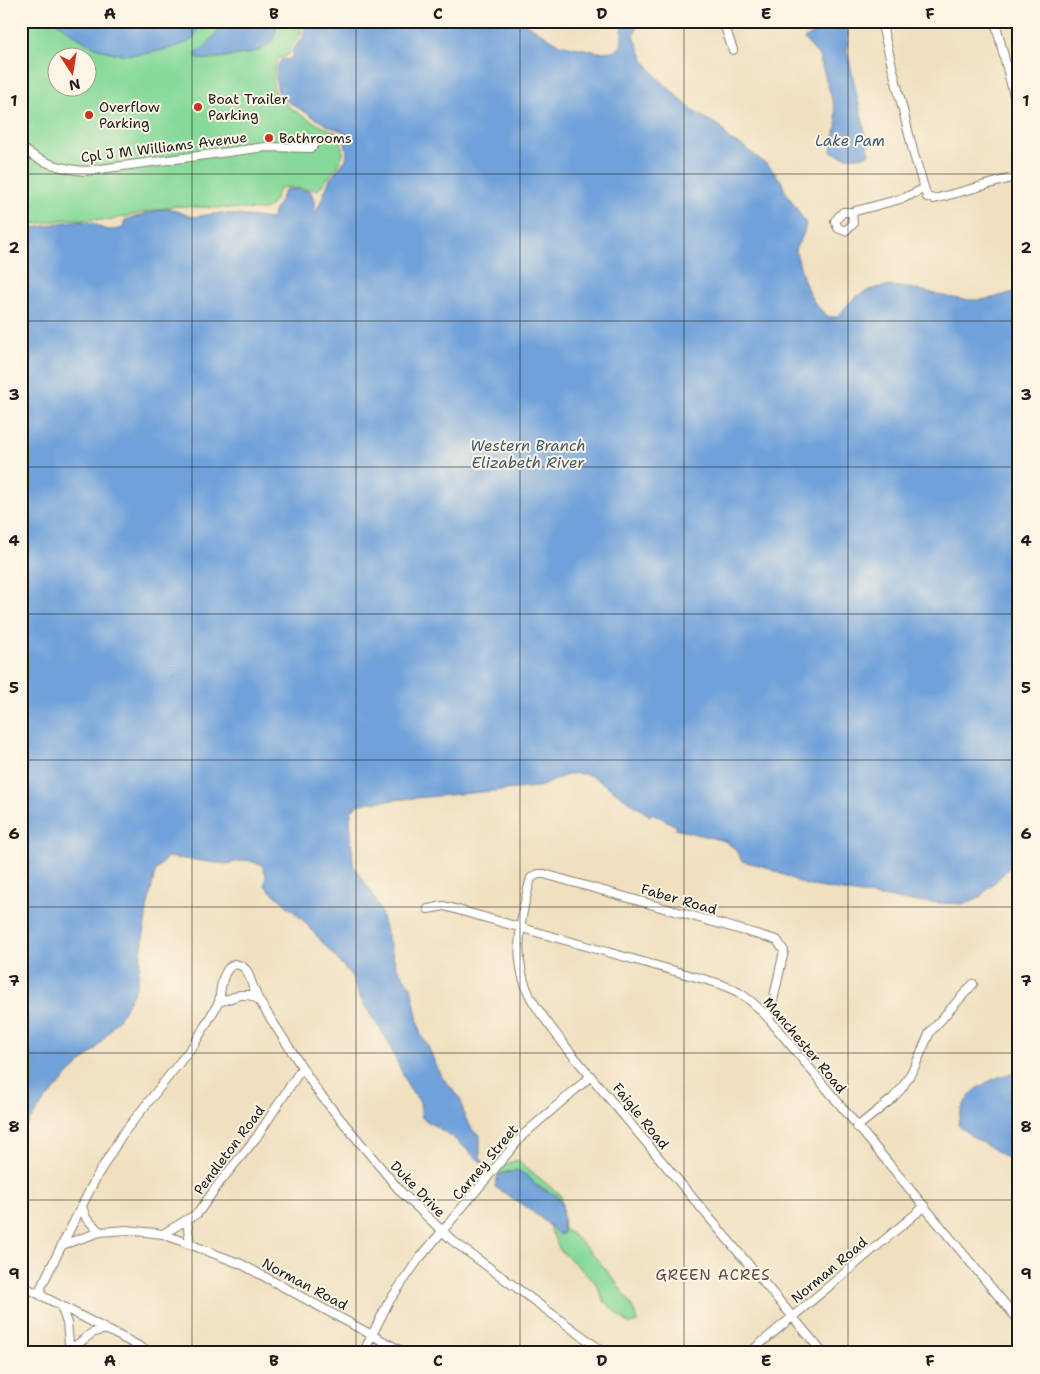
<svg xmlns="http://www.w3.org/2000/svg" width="1040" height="1374" viewBox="0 0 1040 1374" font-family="'Shantell Sans',sans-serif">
<rect width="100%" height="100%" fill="#fcf5e5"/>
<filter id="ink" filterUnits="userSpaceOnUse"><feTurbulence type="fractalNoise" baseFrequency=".02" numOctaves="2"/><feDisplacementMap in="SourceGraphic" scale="10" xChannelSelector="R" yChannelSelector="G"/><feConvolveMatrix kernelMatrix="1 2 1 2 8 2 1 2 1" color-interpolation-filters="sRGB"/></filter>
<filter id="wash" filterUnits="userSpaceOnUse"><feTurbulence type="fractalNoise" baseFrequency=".0096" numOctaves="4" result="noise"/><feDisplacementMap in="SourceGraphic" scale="20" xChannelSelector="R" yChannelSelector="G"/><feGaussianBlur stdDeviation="1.12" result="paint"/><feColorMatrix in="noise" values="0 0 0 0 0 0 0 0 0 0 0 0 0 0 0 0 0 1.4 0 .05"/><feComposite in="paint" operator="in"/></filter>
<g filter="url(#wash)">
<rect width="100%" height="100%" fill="#f0e0c0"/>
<path fill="#87d99a" stroke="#527a5b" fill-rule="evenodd" d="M 21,21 L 303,21 L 300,36 L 289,49 L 289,55 L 277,59 C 276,67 272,77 273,86 C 276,106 322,127 340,134 L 343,154 L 338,166 L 318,190 L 283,187 L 278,191 L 274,202 L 265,210 L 175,206 L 109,220 L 68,219 L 21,226 ZM 58,58 L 88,58 L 88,88 L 58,88 Z
M 518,1160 L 561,1196 L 564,1229 C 585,1241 634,1299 638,1322 L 629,1324 L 604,1301 L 595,1282 L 560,1250 L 546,1220 L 558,1234 L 563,1234 L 562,1203 L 547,1190 L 508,1171 L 498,1175 L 505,1164 Z"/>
<path fill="#70a1da" stroke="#465e7b" d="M 55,21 L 111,21 L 127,25 L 142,21 L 195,21 L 198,27 L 194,38 L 187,43 C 129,62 104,60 55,21 Z
M 227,21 L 276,21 C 278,52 253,53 230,56 C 219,58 208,60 198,59 L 196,57 L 197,51 L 205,47 Z
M 306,21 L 521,21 L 559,44 L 599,52 L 614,51 L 621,47 L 623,21 L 639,21 L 634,36 L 644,60 L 656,76 L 694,112 L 721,127 L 729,140 L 741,145 L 769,166 L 782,182 L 784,189 L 806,224 L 803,235 L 795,249 C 803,275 806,301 829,317 L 837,317 C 843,311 848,303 855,298 C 891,271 932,299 971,300 C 988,301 1004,295 1019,290 L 1019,858 L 980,897 L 964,904 L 905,901 L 890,897 L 886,898 L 806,885 L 763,866 L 742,861 L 735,849 L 725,841 L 675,829 L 676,826 L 652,813 L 650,816 L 594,777 C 568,767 559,781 538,787 L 370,802 L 357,805 L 352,810 L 350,818 L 353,865 L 372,893 L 380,910 L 396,966 L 411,987 L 421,1036 L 427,1044 L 441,1076 L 460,1098 L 465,1117 L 474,1132 L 480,1135 L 480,1157 L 487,1167 L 451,1136 L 422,1118 L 420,1102 L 409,1088 L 386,1038 L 364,1005 L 350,974 L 302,919 L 265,886 L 266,875 L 262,865 L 247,860 L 226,864 L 167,857 L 155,872 L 147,909 L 137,985 L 122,1014 L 95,1050 L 66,1077 L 50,1096 L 48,1096 L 21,1133 L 21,230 C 41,228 60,221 80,221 C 101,221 98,235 123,228 L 125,220 L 168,208 L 192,217 L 221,213 L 271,219 L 285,190 L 288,189 L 310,191 L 315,200 L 314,212 L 316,213 L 330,179 L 346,159 L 347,153 L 343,131 L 330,127 L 282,98 C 274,89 274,68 282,59 L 288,60 L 293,56 L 292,50 L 303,38 Z
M 846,25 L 848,34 L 847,51 L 870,154 C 854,159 845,159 831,151 L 837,124 L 835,109 L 819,56 L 804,39 L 817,32 Z
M 1019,1071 L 1019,1156 L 1009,1159 L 970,1135 L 958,1125 C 962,1090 988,1079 1019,1071 Z
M 517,1170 L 530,1178 L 537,1187 L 556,1195 L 562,1203 L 563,1234 L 558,1234 C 543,1217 515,1200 495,1187 L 498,1175 Z"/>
</g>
<g filter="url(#ink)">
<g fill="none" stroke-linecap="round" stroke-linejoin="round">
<defs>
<path id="street" d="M 723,21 L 733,50
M 881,21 L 914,155 L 927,197 L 934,199 L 1019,176
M 995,21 L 1019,115
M 21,147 C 40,163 61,169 85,171 L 266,147 L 311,148 L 314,145
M 843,212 L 852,212 L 853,224 L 845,231 L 838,228 L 835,221 Z
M 852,212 L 904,198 L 923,189
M 428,909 L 444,906 L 714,982 C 738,989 752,1000 769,1019 L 1019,1321
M 219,1002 C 221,990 221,969 235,964 L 242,966 L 247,971 L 258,999 L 318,1092 L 401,1192 L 453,1241 L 605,1353
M 769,1019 L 784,951 L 777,940 L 544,874 L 538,874 L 531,878 C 520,917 511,963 532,1000 C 542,1017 555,1032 566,1047 L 823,1353
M 857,1127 L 892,1099 L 902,1088 L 915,1066 L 930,1032 L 973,984
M 82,1206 L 86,1218 L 100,1232
M 187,1220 L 190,1244
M 163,1234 L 198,1213 L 220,1182 L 256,1138 L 302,1068
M 62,1245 L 100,1232 L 127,1230 L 163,1234 L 241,1264 L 405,1353
M 25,1287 L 152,1353
M 42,1296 L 41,1287 L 62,1245 L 97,1176 L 122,1135 L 195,1043 L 219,1002 L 240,995 L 249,995 L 258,999
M 61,1306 L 67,1323 L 70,1353
M 70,1350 L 92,1333 L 105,1329
M 363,1353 L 388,1303 L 418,1260 L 523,1135 L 591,1076
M 749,1353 L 925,1206"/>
</defs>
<use href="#street" stroke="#867e6e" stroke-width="10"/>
<use href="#street" stroke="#fff" stroke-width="8"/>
</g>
</g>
<path fill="none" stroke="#1c1c1c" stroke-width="1" stroke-opacity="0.55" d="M 192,21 L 192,1353M 356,21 L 356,1353M 520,21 L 520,1353M 684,21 L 684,1353M 848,21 L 848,1353M 21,174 L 1019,174M 21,321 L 1019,321M 21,467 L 1019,467M 21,614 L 1019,614M 21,760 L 1019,760M 21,907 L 1019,907M 21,1053 L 1019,1053M 21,1200 L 1019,1200"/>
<g fill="#c8321e" stroke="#fcf5e5" stroke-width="2">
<circle cx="198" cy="107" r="5"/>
<circle cx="89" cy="115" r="5"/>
<circle cx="269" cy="138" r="5"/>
</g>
<g text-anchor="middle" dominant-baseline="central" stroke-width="4" stroke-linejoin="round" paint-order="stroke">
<g font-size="14" fill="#1c1c1c" stroke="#fcf5e5" text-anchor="start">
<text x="208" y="99">Boat Trailer<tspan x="208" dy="16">Parking</tspan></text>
<text x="99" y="107">Overflow<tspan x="99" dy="16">Parking</tspan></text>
<text x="279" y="138">Bathrooms</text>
</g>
<g font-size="14" fill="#1c1c1c" stroke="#fcf5e5">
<text transform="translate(164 147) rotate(-7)">Cpl J M Williams Avenue</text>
<text transform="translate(679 899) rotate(16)">Faber Road</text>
<text transform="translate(805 1045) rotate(50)">Manchester Road</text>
<text transform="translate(641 1116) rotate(51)">Faigle Road</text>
<text transform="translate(229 1150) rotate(-53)">Pendleton Road</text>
<text transform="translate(485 1162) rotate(-50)">Carney Street</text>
<text transform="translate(418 1189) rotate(46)">Duke Drive</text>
<text transform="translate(829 1270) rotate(-40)">Norman Road</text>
<text transform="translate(305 1284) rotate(28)">Norman Road</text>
</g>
<g font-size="15" font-style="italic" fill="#425871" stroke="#fcf5e5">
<text x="850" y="141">Lake Pam</text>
<text x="528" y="446">Western Branch<tspan x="528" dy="17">Elizabeth River</tspan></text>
</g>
<g font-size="15" letter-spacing="1" fill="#5c4742" stroke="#fcf5e5">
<text x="713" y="1275">GREEN ACRES</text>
</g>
</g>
<rect width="1040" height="1374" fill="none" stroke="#fcf5e5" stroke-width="55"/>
<g transform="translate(72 72) rotate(168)"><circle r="24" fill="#fcf5e5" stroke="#a29e95"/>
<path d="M0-4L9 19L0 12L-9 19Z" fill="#c8321e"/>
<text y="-8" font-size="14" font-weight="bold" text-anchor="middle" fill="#1c1c1c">N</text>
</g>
<rect x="28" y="28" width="984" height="1318" fill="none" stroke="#1c1c1c" stroke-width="2"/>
<g font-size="16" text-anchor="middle" font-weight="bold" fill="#1c1c1c">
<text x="110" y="19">A</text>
<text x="274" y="19">B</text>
<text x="438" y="19">C</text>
<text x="602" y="19">D</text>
<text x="766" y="19">E</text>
<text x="930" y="19">F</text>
<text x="14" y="106">1</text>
<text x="1026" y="106">1</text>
<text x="14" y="253">2</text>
<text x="1026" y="253">2</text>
<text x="14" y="400">3</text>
<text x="1026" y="400">3</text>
<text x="14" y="546">4</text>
<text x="1026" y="546">4</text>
<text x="14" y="693">5</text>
<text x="1026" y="693">5</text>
<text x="14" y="839">6</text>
<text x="1026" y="839">6</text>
<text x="14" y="986">7</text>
<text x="1026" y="986">7</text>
<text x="14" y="1132">8</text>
<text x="1026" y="1132">8</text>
<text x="14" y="1279">9</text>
<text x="1026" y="1279">9</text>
<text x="110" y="1366">A</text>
<text x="274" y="1366">B</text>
<text x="438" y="1366">C</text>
<text x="602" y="1366">D</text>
<text x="766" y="1366">E</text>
<text x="930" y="1366">F</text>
</g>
</svg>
